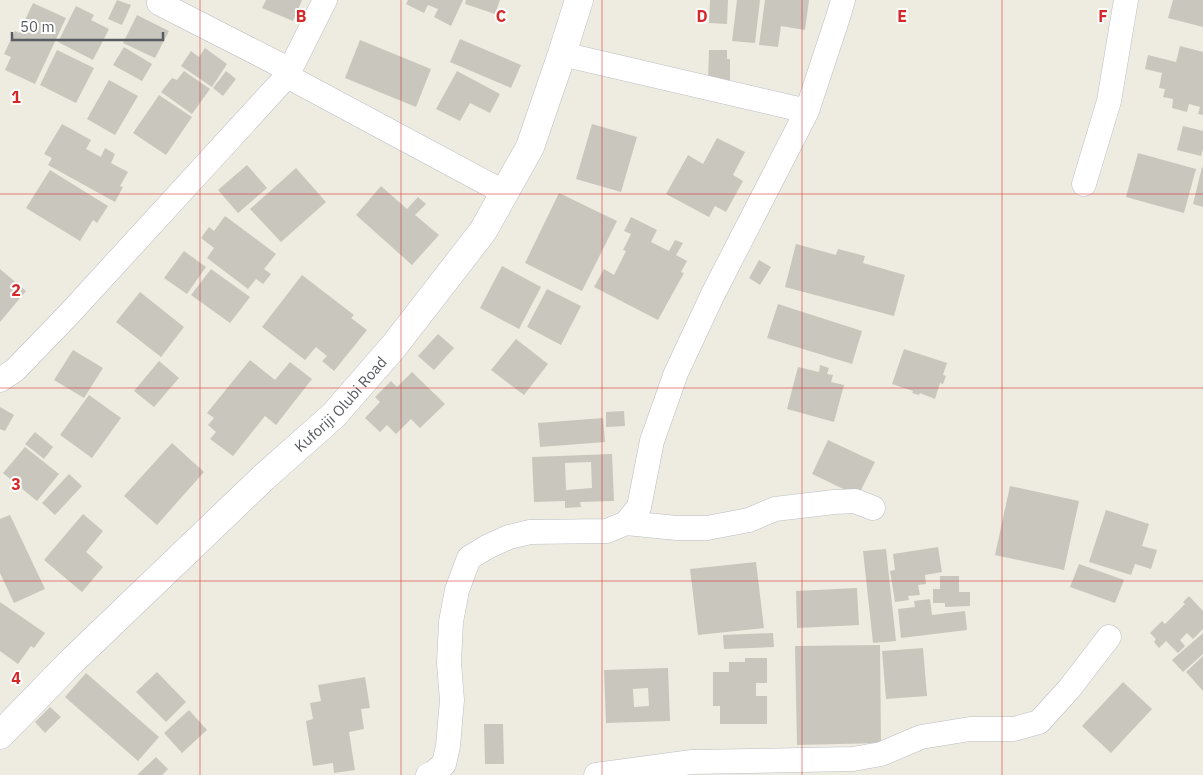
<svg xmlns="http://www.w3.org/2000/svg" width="1203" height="775" viewBox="0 0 1203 775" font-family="'IBM Plex Sans',sans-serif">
<rect width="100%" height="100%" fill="#eeece0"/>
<path fill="#c9c6bd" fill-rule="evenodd" d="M 117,0 L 131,5 L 122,25 L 108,19 Z
M 266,0 L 302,0 L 293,21 L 262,8 Z
M 408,0 L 463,0 L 451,26 L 434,17 L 438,9 L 428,5 L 424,13 L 406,4 Z
M 466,0 L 500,0 L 495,14 L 465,4 Z
M 710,0 L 728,0 L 727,24 L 709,23 Z
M 737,0 L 760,0 L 755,43 L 732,41 Z
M 765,0 L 809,0 L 805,30 L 781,26 L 778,47 L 759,45 Z
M 1173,0 L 1203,0 L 1203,27 L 1168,18 Z
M 33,3 L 66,18 L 35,84 L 5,70 L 11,57 L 4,54 L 15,31 L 19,33 Z
M 76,6 L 94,15 L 91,20 L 109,29 L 93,60 L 58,42 Z
M 137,15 L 169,31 L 155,58 L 123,43 Z
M 460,39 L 521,65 L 511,88 L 450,62 Z
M 360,40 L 431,69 L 416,107 L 345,78 Z
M 1180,46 L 1203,52 L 1203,115 L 1198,114 L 1200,107 L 1189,104 L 1187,112 L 1172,108 L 1173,99 L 1163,97 L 1165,89 L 1159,88 L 1162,73 L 1145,69 L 1148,55 L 1176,62 Z
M 124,47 L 152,64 L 142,81 L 113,65 Z
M 205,48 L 227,64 L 212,87 L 181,66 L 191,51 L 199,57 Z
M 57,50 L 94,68 L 76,103 L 40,85 Z
M 709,50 L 727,50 L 727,59 L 730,59 L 730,81 L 708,80 Z
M 184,71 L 210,89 L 192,114 L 161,92 L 172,78 L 177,80 Z
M 226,71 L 236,79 L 223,96 L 213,88 Z
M 457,71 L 500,94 L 490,113 L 470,103 L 460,121 L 436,109 Z
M 109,80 L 138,96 L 115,135 L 87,119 Z
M 159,95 L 192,117 L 166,155 L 133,133 Z
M 62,124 L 91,140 L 86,149 L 101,157 L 105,148 L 115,154 L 111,163 L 128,172 L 120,186 L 123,187 L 115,202 L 48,165 L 52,158 L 44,154 Z
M 592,124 L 637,137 L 621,192 L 576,179 Z
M 1183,126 L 1203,131 L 1203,149 L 1201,156 L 1177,150 Z
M 717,138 L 745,152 L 733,175 L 743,181 L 726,212 L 715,206 L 709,217 L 666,194 L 688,155 L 703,164 Z
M 1138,153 L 1196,169 L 1184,213 L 1126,197 Z
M 247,165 L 267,188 L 238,213 L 218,190 Z
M 1202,167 L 1203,168 L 1203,207 L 1193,204 Z
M 296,168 L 326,202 L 281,242 L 250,209 Z
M 50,170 L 108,206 L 97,223 L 93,220 L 80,241 L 26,208 Z
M 381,186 L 407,209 L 418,197 L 426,204 L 415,215 L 439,235 L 412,265 L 356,215 Z
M 559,193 L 617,221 L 582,291 L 525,263 Z
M 225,216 L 276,254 L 264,269 L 271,274 L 263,284 L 256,279 L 248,289 L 207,258 L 214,248 L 201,238 L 209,227 L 214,231 Z
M 631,217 L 657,230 L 651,242 L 669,251 L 675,240 L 683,243 L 676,255 L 687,261 L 681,272 L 684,273 L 658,320 L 594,287 L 604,269 L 614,275 L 626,251 L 623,250 L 631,234 L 624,231 Z
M 796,244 L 836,255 L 838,249 L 865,256 L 863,263 L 905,275 L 894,316 L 785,287 Z
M 184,251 L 206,267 L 187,294 L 164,278 Z
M 759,260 L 771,267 L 760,285 L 749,278 Z
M 502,266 L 541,287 L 519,329 L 480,308 Z
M 0,269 L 26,291 L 0,322 Z
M 211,269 L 250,297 L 230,323 L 191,295 Z
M 302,275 L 354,315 L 351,318 L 367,330 L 334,371 L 322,361 L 327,356 L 316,347 L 305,360 L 262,327 Z
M 547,289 L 581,306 L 561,345 L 527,327 Z
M 140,292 L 184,327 L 161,357 L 116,322 Z
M 778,304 L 862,331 L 852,364 L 767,338 Z
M 438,334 L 454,348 L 434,370 L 418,356 Z
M 516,339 L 548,364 L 524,395 L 491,370 Z
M 904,349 L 947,363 L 943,375 L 946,376 L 943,384 L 940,383 L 935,399 L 920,393 L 919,395 L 912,393 L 913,391 L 892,384 Z
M 73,350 L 103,368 L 84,398 L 54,380 Z
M 250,360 L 275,380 L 290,362 L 312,379 L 276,425 L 265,416 L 233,456 L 210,439 L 216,432 L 208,425 L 214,418 L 207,413 Z
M 159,361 L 179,378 L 154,407 L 134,391 Z
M 820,365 L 829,368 L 827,374 L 833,375 L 831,382 L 844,385 L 834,422 L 787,409 L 798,367 L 819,372 Z
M 412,372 L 445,404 L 420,428 L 411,419 L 396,434 L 387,425 L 380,432 L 365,418 L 380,402 L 375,397 L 391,381 L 397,387 Z
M 89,395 L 121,418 L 92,458 L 60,435 Z
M 0,407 L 14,415 L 5,431 L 0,429 Z
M 624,411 L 625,426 L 606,427 L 606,412 Z
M 603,418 L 605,442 L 540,447 L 538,423 Z
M 35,432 L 53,447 L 44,459 L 25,444 Z
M 828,440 L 875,462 L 858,496 L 812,474 Z
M 172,443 L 204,472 L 157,525 L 124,496 Z
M 25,447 L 59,474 L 37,501 L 3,473 Z
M 612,454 L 614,501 L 580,502 L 581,507 L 565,508 L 565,501 L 534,502 L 532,457 ZM 591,462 L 592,488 L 566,490 L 565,463 Z
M 69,474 L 82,486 L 55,515 L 42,503 Z
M 1010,486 L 1079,501 L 1064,570 L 995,555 Z
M 1106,510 L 1149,524 L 1142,546 L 1157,550 L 1151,569 L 1135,564 L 1131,575 L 1089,562 Z
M 83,514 L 103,531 L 86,552 L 103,567 L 82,592 L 44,560 Z
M 10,515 L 45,589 L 14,603 L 0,573 L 0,519 Z
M 938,547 L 942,572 L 925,575 L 926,584 L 918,585 L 920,595 L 908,596 L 909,600 L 895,602 L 890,571 L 895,570 L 893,554 Z
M 886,549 L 896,641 L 873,643 L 863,551 Z
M 756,562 L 764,628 L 698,635 L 690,569 Z
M 1079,564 L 1124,580 L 1115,603 L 1070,587 Z
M 940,576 L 959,576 L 959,592 L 970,592 L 970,606 L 945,607 L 945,603 L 933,603 L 933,589 L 940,589 Z
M 857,588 L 859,625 L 797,628 L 796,591 Z
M 1189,596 L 1203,611 L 1203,629 L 1193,639 L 1187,633 L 1180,640 L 1185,646 L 1178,653 L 1166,641 L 1159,648 L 1154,642 L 1156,639 L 1150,633 L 1162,621 L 1165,624 L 1185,604 L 1183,602 Z
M 930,599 L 932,615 L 965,611 L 967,630 L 901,638 L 898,609 L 915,607 L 914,601 Z
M 0,602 L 45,633 L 34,648 L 31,646 L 18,664 L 0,651 Z
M 773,633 L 774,647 L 724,649 L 723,635 Z
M 1203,633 L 1203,654 L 1183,672 L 1172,660 Z
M 880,645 L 881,743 L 797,745 L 795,646 Z
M 923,648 L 927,696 L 886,699 L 882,651 Z
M 1203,656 L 1203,691 L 1186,672 Z
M 745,658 L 767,658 L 767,683 L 756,683 L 756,696 L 767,696 L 767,724 L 720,724 L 720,706 L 713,706 L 713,672 L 729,672 L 729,662 L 745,662 Z
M 668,668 L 670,721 L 606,723 L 604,670 ZM 648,688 L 649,706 L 634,707 L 633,689 Z
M 157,672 L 186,702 L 166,722 L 136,692 Z
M 86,673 L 159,737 L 138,761 L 65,697 Z
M 365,677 L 370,708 L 361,709 L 364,729 L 349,732 L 355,770 L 334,773 L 333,763 L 313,766 L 306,721 L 313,719 L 310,703 L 321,701 L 318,685 Z
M 1123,682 L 1152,709 L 1111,753 L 1082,726 Z
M 50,707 L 61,717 L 45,733 L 35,722 Z
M 189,710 L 207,730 L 182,753 L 164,733 Z
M 484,724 L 503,724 L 504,764 L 485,764 Z
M 156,757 L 168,769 L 162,775 L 137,775 Z"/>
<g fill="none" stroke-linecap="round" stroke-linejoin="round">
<defs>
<path id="street" d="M 159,3 L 290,70
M 562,54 L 807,111
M 287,76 L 505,193
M 1084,184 L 1109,101 L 1126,0
M 0,380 L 15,370 L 70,313 L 287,76 L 325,0
M 626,523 L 639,507 L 652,441 L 676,373 L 713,294 L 807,111 L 839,14 L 843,0
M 428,775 L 433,773 L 444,764 L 448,746 L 452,700 L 449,663 L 451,622 L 457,590 L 469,558 L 487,547 L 509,537 L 530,532 L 607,531 L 626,523 L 677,528 L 707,528 L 749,520 L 775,509 L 834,502 L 855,501 L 873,508
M 596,775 L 692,762 L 853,759 L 881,754 L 921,737 L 970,729 L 1014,729 L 1039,722 L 1069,689 L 1109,637"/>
<g id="secondary">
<path id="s1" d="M 0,735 L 71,662 L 263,478 L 334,415 L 394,346 L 483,231 L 530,147 L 562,54 L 579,0"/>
</g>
</defs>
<use href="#street" stroke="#bbbdc4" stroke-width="25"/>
<use href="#secondary" stroke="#bbbec6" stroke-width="29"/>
<use href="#street" stroke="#fff" stroke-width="24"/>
<use href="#secondary" stroke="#fff" stroke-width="28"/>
</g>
<path fill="none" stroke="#d62828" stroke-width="1" stroke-opacity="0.55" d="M 200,0 L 200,775M 401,0 L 401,775M 602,0 L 602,775M 802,0 L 802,775M 1002,0 L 1002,775M 0,194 L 1203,194M 0,388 L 1203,388M 0,581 L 1203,581"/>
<g text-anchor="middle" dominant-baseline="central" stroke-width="4" stroke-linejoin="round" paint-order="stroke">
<g font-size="15" fill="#595c63" stroke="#fff">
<text stroke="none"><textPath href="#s1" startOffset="475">Kuforiji Olubi Road</textPath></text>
</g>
</g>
<g font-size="16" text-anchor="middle" font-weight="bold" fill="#d62828" stroke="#fff" stroke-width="4" stroke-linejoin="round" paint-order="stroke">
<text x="301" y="22">B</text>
<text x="501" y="22">C</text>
<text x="702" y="22">D</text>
<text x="902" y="22">E</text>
<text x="1103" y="22">F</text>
<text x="16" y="103">1</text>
<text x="16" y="296">2</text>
<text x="16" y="490">3</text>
<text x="16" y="684">4</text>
</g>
<path d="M12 32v8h151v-8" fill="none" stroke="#595c63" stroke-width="2.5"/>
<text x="20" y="32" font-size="15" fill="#595c63" stroke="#ffffff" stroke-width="4" paint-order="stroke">50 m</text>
</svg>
